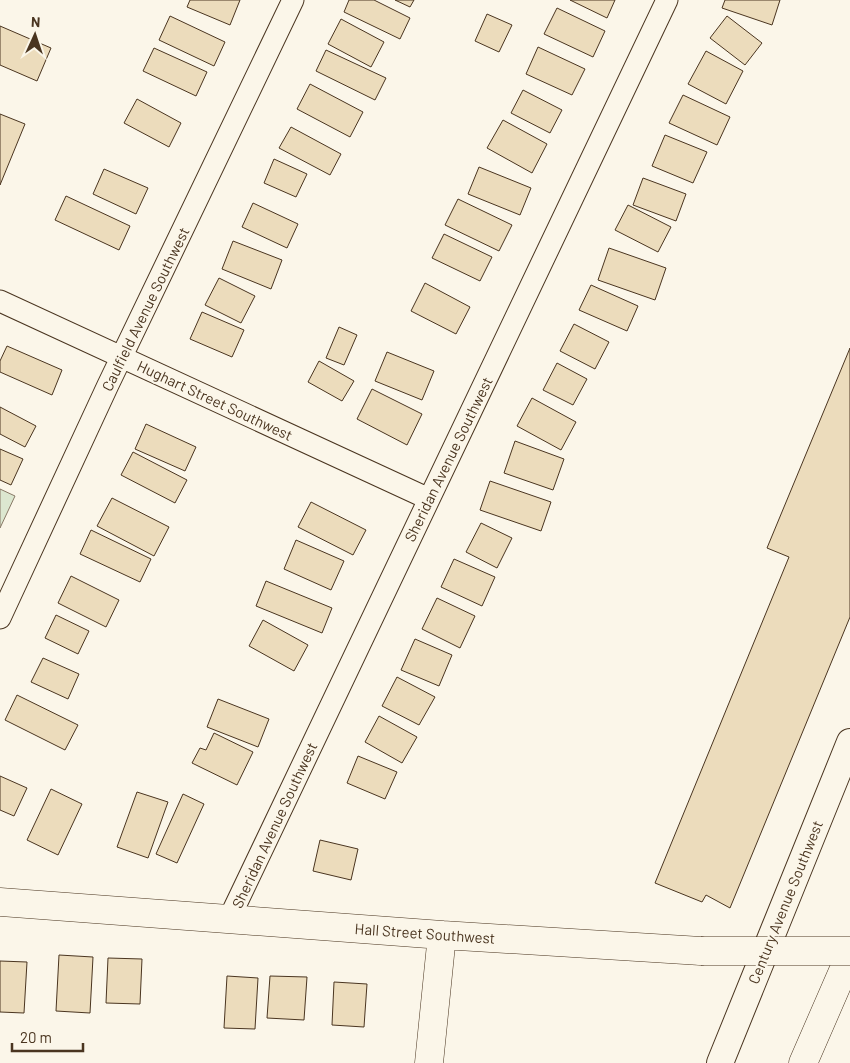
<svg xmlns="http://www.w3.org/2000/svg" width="850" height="1063" viewBox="0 0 850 1063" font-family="Barlow,sans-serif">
<rect width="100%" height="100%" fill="#fbf6e9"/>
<path fill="#dce7d0" stroke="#887966" d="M 0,489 L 15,496 L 0,528 Z"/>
<path fill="#ecdcbc" stroke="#4a3520" d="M 190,0 L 240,0 L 230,25 L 187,7 Z
M 349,0 L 374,0 L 410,18 L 400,39 L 344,12 Z
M 395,0 L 414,0 L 410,7 Z
M 570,0 L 615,0 L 607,18 Z
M 725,0 L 780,0 L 772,25 L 722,8 Z
M 557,8 L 605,31 L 593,57 L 544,34 Z
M 487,14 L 512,25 L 499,52 L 475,41 Z
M 170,16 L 225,42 L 214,66 L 159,40 Z
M 727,16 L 762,43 L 745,65 L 710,38 Z
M 341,19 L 384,42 L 371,67 L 328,44 Z
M 0,26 L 51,48 L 37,81 L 0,65 Z
M 538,47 L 585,69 L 572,95 L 526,74 Z
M 154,48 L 207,72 L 196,96 L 143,71 Z
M 326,50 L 386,78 L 375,100 L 316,71 Z
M 706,51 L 743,71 L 726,104 L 688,84 Z
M 310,84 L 363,112 L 350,137 L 297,109 Z
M 523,90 L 562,110 L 550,133 L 511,113 Z
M 683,95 L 730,117 L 717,145 L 669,123 Z
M 137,99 L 181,123 L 169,147 L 124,123 Z
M 0,114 L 25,124 L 0,185 Z
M 503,120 L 547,144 L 532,173 L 487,148 Z
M 291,127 L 341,154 L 330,175 L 279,148 Z
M 665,135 L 707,152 L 693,183 L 652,166 Z
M 274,159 L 307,174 L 296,197 L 264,183 Z
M 479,167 L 531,188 L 520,215 L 468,194 Z
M 104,169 L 148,188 L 136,214 L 93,194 Z
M 643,178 L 686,194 L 676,221 L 633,205 Z
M 66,196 L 130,226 L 119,250 L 55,220 Z
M 458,199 L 512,225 L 499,251 L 445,225 Z
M 253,203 L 298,224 L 287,248 L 242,227 Z
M 628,205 L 671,227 L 658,252 L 615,230 Z
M 444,234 L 492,257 L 480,281 L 432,258 Z
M 233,241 L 282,260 L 271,289 L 222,269 Z
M 609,248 L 666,268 L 655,300 L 598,280 Z
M 219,278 L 255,296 L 241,323 L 205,305 Z
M 425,283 L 470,307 L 456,334 L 411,311 Z
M 591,285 L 638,306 L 627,331 L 579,310 Z
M 202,312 L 244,330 L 232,357 L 190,339 Z
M 574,324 L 609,342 L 595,369 L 560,351 Z
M 339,327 L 357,335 L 344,365 L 326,358 Z
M 7,346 L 62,370 L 52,395 L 0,372 L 0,361 Z
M 850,348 L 850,617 L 730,908 L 706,895 L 702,902 L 655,883 L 789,557 L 767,548 Z
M 387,352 L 434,371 L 422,400 L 375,381 Z
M 319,361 L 354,381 L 342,401 L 308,382 Z
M 557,363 L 587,379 L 573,405 L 543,390 Z
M 372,389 L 422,414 L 407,445 L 357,419 Z
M 532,398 L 576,422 L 561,450 L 517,426 Z
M 0,407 L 36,426 L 25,447 L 0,434 Z
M 146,424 L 196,447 L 185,471 L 135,449 Z
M 515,441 L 564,459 L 553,490 L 504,473 Z
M 0,449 L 23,459 L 11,485 L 0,480 Z
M 133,452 L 187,480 L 175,503 L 121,475 Z
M 490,481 L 551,502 L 541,531 L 480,510 Z
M 112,498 L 169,527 L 154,556 L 97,526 Z
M 311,502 L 366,530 L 353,555 L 298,527 Z
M 481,523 L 512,538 L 497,568 L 466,552 Z
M 91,530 L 151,559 L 140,582 L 80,554 Z
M 296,540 L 344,561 L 331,590 L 284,569 Z
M 454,559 L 495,577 L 482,606 L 441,587 Z
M 71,576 L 119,600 L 106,627 L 58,603 Z
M 266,581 L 332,608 L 322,633 L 256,606 Z
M 437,598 L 475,616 L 460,648 L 422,629 Z
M 56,615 L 89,631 L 78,654 L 45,638 Z
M 263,620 L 308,645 L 294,671 L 249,646 Z
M 415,639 L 452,655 L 439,686 L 401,670 Z
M 43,658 L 79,674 L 68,699 L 31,682 Z
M 397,677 L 435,697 L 419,725 L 382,706 Z
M 17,695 L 78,725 L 65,750 L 5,720 Z
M 218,699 L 269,719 L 258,747 L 207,727 Z
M 379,716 L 417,737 L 402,763 L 365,742 Z
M 214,733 L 253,752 L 237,785 L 192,763 L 200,748 L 206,750 Z
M 358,756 L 397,772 L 385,799 L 347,783 Z
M 0,776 L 27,788 L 14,816 L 0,810 Z
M 51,789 L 82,804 L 58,855 L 27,840 Z
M 137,792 L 168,802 L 148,858 L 117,847 Z
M 183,794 L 204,804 L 177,863 L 156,854 Z
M 320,840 L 358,849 L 351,880 L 313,871 Z
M 59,955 L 93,957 L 90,1013 L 56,1011 Z
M 108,958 L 142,959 L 140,1004 L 106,1003 Z
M 0,961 L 27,962 L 24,1013 L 0,1012 Z
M 227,976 L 258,978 L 255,1029 L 224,1028 Z
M 270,976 L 307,977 L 304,1020 L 267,1018 Z
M 334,982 L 367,984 L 364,1027 L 332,1025 Z"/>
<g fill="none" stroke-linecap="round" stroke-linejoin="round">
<defs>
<path id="minor" d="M 0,301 L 429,499
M 0,618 L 108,385 L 293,0
M 229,919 L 667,0"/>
<path id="tertiary" d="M 720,1063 L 850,742"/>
<path id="secondary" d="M 0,902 L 442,935 L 701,951
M 429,1063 L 442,935"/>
<path id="motorway" d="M 803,1063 L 850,955"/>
</defs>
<use href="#minor" stroke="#4a3520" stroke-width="23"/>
<use href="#tertiary" stroke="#4a3520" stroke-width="28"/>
<use href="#secondary" stroke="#4a3520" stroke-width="29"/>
<use href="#motorway" stroke="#4a3520" stroke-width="29"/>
<use href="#minor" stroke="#fbf6e9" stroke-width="21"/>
<use href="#tertiary" stroke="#fbf6e9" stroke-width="26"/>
<use href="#secondary" stroke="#fbf6e9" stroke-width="28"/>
<use href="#motorway" stroke="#fbf6e9" stroke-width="28"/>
<defs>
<path id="secondary-bridge" d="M 701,951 L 850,951"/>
</defs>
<use href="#secondary-bridge" stroke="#4a3520" stroke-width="29" stroke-linecap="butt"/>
<use href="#secondary-bridge" stroke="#fbf6e9" stroke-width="28"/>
</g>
<g text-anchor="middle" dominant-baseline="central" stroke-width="4" stroke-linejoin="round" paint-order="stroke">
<g font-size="15" fill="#4a3520" stroke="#fbf6e9">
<text transform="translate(145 309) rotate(-64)">Caulfield Avenue Southwest</text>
<text transform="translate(215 400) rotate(25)">Hughart Street Southwest</text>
<text transform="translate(448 459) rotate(-64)">Sheridan Avenue Southwest</text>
<text transform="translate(274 825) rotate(-65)">Sheridan Avenue Southwest</text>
<text transform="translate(785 902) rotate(-68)">Century Avenue Southwest</text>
<text transform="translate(425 933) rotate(4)">Hall Street Southwest</text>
</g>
</g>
<g transform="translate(35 35) rotate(3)" stroke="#fbf6e9" stroke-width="4" paint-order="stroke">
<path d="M0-4L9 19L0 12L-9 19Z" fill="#4a3520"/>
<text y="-8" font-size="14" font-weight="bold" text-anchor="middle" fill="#4a3520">N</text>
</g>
<path d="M12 1043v8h71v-8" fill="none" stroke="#4a3520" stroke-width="2.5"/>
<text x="20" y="1043" font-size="15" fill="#4a3520" stroke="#fbf6e9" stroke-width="4" paint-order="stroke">20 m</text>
</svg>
